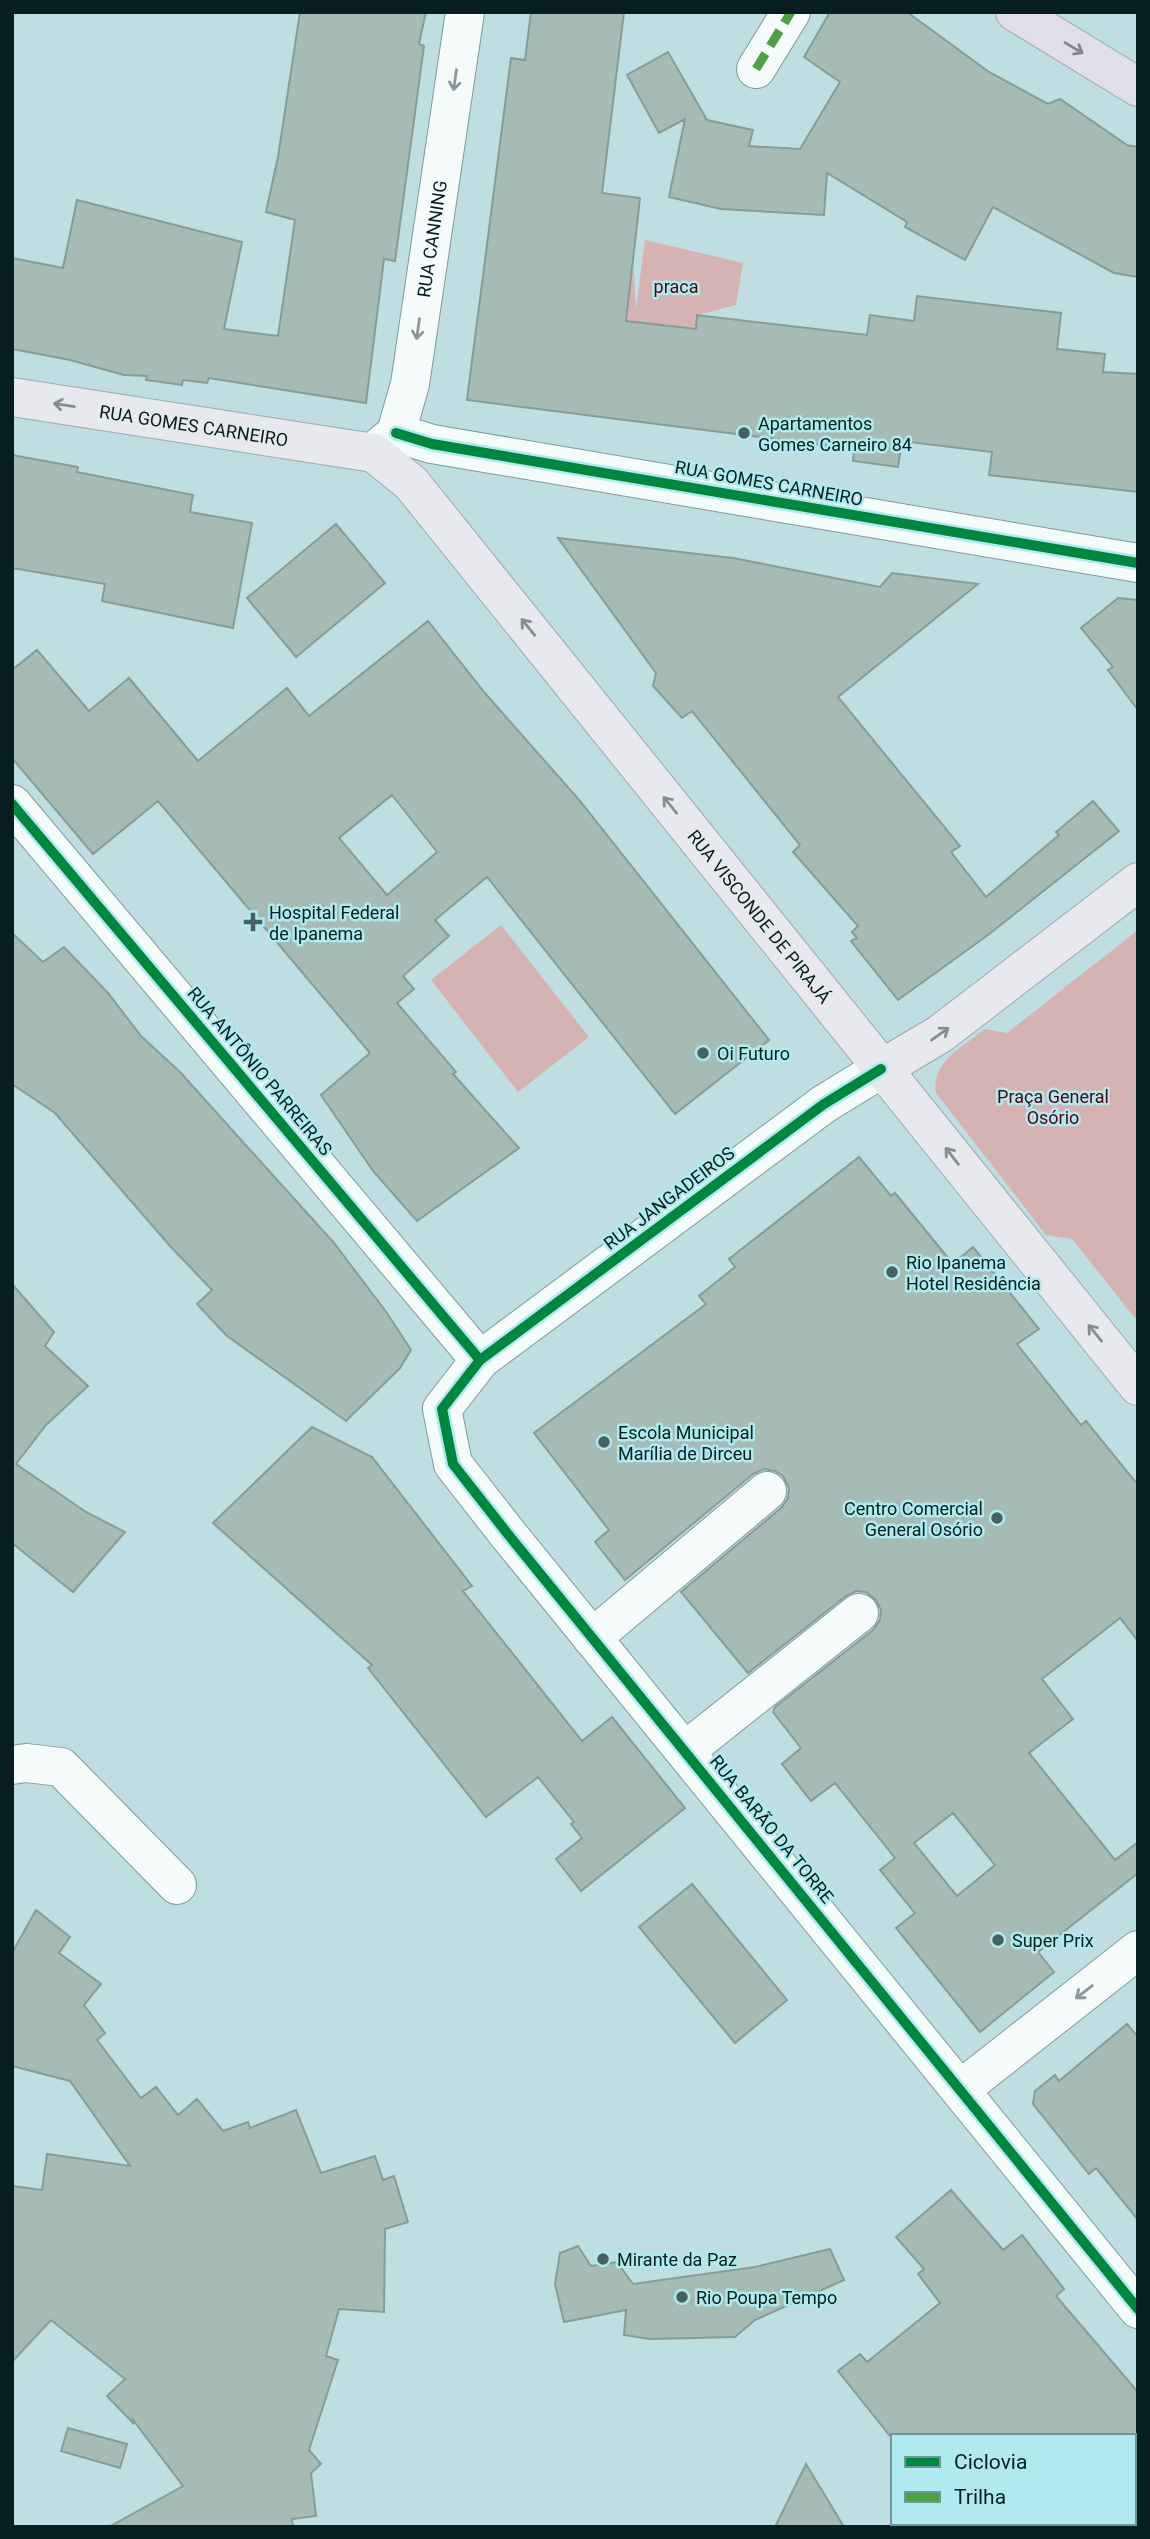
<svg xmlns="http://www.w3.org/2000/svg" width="1150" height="2539" viewBox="0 0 1150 2539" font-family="Roboto,sans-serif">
<rect width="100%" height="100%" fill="#bedee1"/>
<path fill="#d5b3b3" d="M 645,240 L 743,263 L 736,305 L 698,315 L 696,329 L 626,320 L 633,259 L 636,309 Z
M 501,925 L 589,1037 L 518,1092 L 431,980 Z
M 1138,930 L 1138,1322 L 1072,1239 L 1046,1235 L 936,1093 C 931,1061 963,1047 985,1029 L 1007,1033 Z"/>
<path fill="#a7bbb6" stroke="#889c97" stroke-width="2" fill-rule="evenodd" d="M 300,12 L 426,12 L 419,44 L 424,46 L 395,261 L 384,259 L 366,403 L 209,378 L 207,383 L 183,380 L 182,385 L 146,380 L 147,376 L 124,375 L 70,360 L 12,349 L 12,258 L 63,268 L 77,200 L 242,242 L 224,329 L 278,336 L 295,220 L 266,212 L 278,157 Z
M 531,12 L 624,12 L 602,193 L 640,198 L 626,321 L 696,329 L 697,315 L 867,335 L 870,315 L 914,321 L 917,296 L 1061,313 L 1057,349 L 1105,354 L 1103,372 L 1138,374 L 1138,492 L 989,475 L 992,452 L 902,441 L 898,467 L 853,461 L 854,449 L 467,400 L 511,58 L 525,60 Z
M 830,12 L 907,12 L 989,72 L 1048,104 L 1060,99 L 1127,145 L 1138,147 L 1138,277 L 1114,273 L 993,207 L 965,260 L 905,227 L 907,222 L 827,173 L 824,215 L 721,209 L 669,197 L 685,119 L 659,133 L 627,75 L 668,52 L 707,120 L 753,130 L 749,146 L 800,149 L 840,82 L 804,57 Z
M 12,455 L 78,467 L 77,472 L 193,495 L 190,512 L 252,523 L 233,628 L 102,601 L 105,584 L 12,568 Z
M 336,524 L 385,583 L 296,657 L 247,598 Z
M 558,538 L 733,558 L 880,587 L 892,573 L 978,584 L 838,697 L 960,846 L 951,852 L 986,897 L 1059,835 L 1056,832 L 1093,801 L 1119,831 L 988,935 L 898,1000 L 851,941 L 857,938 L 852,932 L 858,926 L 793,852 L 800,845 L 692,711 L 682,718 L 653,686 L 656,673 Z
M 1118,598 L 1138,600 L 1138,710 L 1108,670 L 1113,667 L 1081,628 Z
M 428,621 L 484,692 L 580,801 L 769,1040 L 675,1114 L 487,877 L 435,920 L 449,936 L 403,976 L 414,989 L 397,1003 L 456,1072 L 453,1074 L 519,1148 L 417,1221 L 373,1171 L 321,1095 L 370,1053 L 158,801 L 93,854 L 12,758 L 12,670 L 37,650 L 89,711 L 129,678 L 198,761 L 287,688 L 309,716 ZM 392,795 L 437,852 L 387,895 L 339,838 Z
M 12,933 L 43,962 L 64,947 L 108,993 L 141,1036 L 180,1072 L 334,1243 L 387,1313 L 411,1350 L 400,1368 L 346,1421 L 227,1336 L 197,1304 L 212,1290 L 170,1246 L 55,1113 L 12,1084 Z
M 859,1157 L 891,1196 L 895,1193 L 953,1264 L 973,1247 L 1039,1329 L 1017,1344 L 1081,1425 L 1086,1421 L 1138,1485 L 1138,1641 L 1120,1618 L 1042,1679 L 1073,1719 L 1029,1753 L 1115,1860 L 1138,1842 L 1138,1873 L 1038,1952 L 1054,1972 L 980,2032 L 896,1928 L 915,1913 L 880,1870 L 895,1858 L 835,1783 L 811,1801 L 782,1764 L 801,1748 L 773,1712 L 775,1707 L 873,1630 L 880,1620 L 881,1610 L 876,1600 L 866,1592 L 856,1591 L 846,1596 L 748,1673 L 681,1592 L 782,1507 L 788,1498 L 789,1488 L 783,1476 L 775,1471 L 764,1469 L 753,1474 L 625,1580 L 595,1542 L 609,1530 L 534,1433 L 706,1304 L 699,1296 L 735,1267 L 729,1259 ZM 953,1813 L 995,1865 L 957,1896 L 914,1843 Z
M 12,1284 L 54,1332 L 45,1346 L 88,1386 L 46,1425 L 16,1464 L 86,1512 L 125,1532 L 73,1592 L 12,1543 Z
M 312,1427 L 372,1457 L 472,1586 L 463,1591 L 582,1741 L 612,1717 L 685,1808 L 581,1891 L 556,1859 L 582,1838 L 571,1824 L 574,1822 L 538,1777 L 486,1817 L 368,1668 L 372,1665 L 213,1523 Z
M 692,1884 L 787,2000 L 735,2043 L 639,1927 Z
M 36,1910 L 70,1937 L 59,1953 L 101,1984 L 84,2005 L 105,2033 L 97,2040 L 141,2098 L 156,2087 L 178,2115 L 197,2099 L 223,2131 L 248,2122 L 250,2128 L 296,2110 L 321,2173 L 375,2156 L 383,2180 L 394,2176 L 408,2222 L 385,2229 L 384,2312 L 339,2309 L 326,2356 L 338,2360 L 309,2450 L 321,2464 L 311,2473 L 316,2516 L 292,2519 L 293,2527 L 109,2527 L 183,2486 L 133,2420 L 133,2423 L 107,2396 L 125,2379 L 51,2320 L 12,2362 L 12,2186 L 42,2190 L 47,2154 L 130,2166 L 70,2081 L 12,2066 L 12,1953 Z
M 1127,2024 L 1138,2037 L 1138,2220 L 1096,2168 L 1089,2174 L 1033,2104 L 1035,2091 L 1055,2075 L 1059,2081 Z
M 951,2190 L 1003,2250 L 1022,2235 L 1064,2289 L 1056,2296 L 1138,2392 L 1138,2436 L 890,2436 L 838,2371 L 860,2354 L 867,2362 L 940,2303 L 918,2274 L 924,2269 L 896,2237 Z
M 578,2246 L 591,2266 L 617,2262 L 633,2284 L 755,2267 L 830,2249 L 844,2280 L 755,2320 L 735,2337 L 650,2339 L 624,2335 L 626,2310 L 564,2322 L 555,2284 L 560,2253 Z
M 68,2428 L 127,2444 L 120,2468 L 61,2451 Z
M 806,2464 L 844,2527 L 775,2527 Z"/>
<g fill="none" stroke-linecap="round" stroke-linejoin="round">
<defs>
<g id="minor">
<path d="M 756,69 L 791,12"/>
<path d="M 396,433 L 432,444 L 1138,563"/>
<path id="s1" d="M 376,450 L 396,433 L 410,384 L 465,12"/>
<path d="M 12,804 L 480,1360"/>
<path d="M 881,1069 L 824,1104 L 480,1360 L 442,1409 L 453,1464 L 507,1533 L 1138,2309"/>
<path d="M 592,1638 L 767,1491"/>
<path d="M 685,1751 L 859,1613"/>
<path d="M 12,1765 L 26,1763 L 61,1767 L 177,1885"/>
<path d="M 961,2089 L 1138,1950"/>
</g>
<g id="major">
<path id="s2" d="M 12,397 L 374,453 L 411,483 L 1138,1386"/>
<path d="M 881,1069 L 940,1034 L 1138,882"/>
</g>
<path id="highway" d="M 1015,12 L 1138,87"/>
</defs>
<use href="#minor" stroke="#819a9c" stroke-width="40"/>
<use href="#major" stroke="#9fa8b1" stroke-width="40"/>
<use href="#highway" stroke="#9fa8b1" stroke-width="40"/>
<use href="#minor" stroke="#f5fafa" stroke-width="38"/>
<use href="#major" stroke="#e8e9ef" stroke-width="38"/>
<use href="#highway" stroke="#e0dee7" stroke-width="38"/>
<path stroke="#4ca241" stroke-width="9" stroke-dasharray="18 9" stroke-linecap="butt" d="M 756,69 L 791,12"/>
<defs>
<path id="cycleway" d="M 396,433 L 432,444 L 1138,563
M 12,804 L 480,1360
M 881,1069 L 824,1104 L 480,1360 L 442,1409 L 453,1464 L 507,1533 L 1138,2309"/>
</defs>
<use href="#cycleway" stroke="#b0eaef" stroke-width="15"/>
<use href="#cycleway" stroke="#00873e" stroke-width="10"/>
</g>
<defs><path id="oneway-shaft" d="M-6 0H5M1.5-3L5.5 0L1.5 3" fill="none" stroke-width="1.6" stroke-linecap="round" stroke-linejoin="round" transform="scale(1.75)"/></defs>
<use stroke="#7e888d" href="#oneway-shaft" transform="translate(1074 48) rotate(31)"/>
<g stroke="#899797">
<use href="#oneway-shaft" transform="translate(455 80) rotate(98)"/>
<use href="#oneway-shaft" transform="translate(418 329) rotate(98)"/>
<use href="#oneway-shaft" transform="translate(1084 1992) rotate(142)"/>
</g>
<g stroke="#828e91">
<use href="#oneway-shaft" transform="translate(64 405) rotate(-171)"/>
<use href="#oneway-shaft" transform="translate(528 627) rotate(-129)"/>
<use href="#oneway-shaft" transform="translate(670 805) rotate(-129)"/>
<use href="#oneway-shaft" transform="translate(940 1034) rotate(-35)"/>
<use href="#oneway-shaft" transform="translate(952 1156) rotate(-128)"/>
<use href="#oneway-shaft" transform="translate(1095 1333) rotate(-129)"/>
</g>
<g fill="#466163" stroke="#b0eaef" stroke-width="2.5">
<circle cx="744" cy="433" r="7"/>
<path d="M249.5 911.5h7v7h7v7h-7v7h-7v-7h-7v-7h7z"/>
<circle cx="703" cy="1053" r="7"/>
<circle cx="892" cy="1272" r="7"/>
<circle cx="604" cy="1442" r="7"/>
<circle cx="997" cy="1518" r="7"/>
<circle cx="998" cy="1940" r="7"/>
<circle cx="603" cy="2259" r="7"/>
<circle cx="682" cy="2297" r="7"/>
</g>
<g text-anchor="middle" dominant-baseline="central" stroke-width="5" stroke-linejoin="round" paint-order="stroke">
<g font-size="18" fill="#061e1f" stroke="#b0eaef">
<text stroke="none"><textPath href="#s1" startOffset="224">RUA CANNING</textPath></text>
<text stroke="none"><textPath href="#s2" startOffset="184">RUA GOMES CARNEIRO</textPath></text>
<text transform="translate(769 483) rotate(10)">RUA GOMES CARNEIRO</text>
<text stroke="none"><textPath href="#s2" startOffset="970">RUA VISCONDE DE PIRAJÁ</textPath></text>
<text transform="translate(260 1071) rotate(50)">RUA ANTÔNIO PARREIRAS</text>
<text transform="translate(669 1198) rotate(-37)">RUA JANGADEIROS</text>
<text transform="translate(772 1829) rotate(51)">RUA BARÃO DA TORRE</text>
</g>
<g font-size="18" fill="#55010e" stroke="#b0eaef">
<text x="676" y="286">praca</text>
<text x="1053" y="1096">Praça General<tspan x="1053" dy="21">Osório</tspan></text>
</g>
<g font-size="18" fill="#061e1f" stroke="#b0eaef" text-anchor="start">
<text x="758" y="423">Apartamentos<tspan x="758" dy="21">Gomes Carneiro 84</tspan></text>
<text x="269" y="912">Hospital Federal<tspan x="269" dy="21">de Ipanema</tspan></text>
<text x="717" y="1053">Oi Futuro</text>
<text x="906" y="1262">Rio Ipanema<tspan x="906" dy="21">Hotel Residência</tspan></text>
<text x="618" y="1432">Escola Municipal<tspan x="618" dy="21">Marília de Dirceu</tspan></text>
<text x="983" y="1508" text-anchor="end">Centro Comercial<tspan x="983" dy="21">General Osório</tspan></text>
<text x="1012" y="1940">Super Prix</text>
<text x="617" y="2259">Mirante da Paz</text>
<text x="696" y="2297">Rio Poupa Tempo</text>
</g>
</g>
<rect width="1150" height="2539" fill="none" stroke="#061e1f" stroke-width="28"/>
<rect x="891" y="2434" width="245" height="91" fill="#b0eaef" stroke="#6c989c" stroke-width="2"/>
<rect x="905" y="2457" width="35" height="10" fill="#00873e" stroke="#6c989c" stroke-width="2"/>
<text x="954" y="2469" font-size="21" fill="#061e1f">Ciclovia</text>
<rect x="905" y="2492" width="35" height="10" fill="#4ca241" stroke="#6c989c" stroke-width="2"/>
<text x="954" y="2504" font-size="21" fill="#061e1f">Trilha</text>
</svg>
